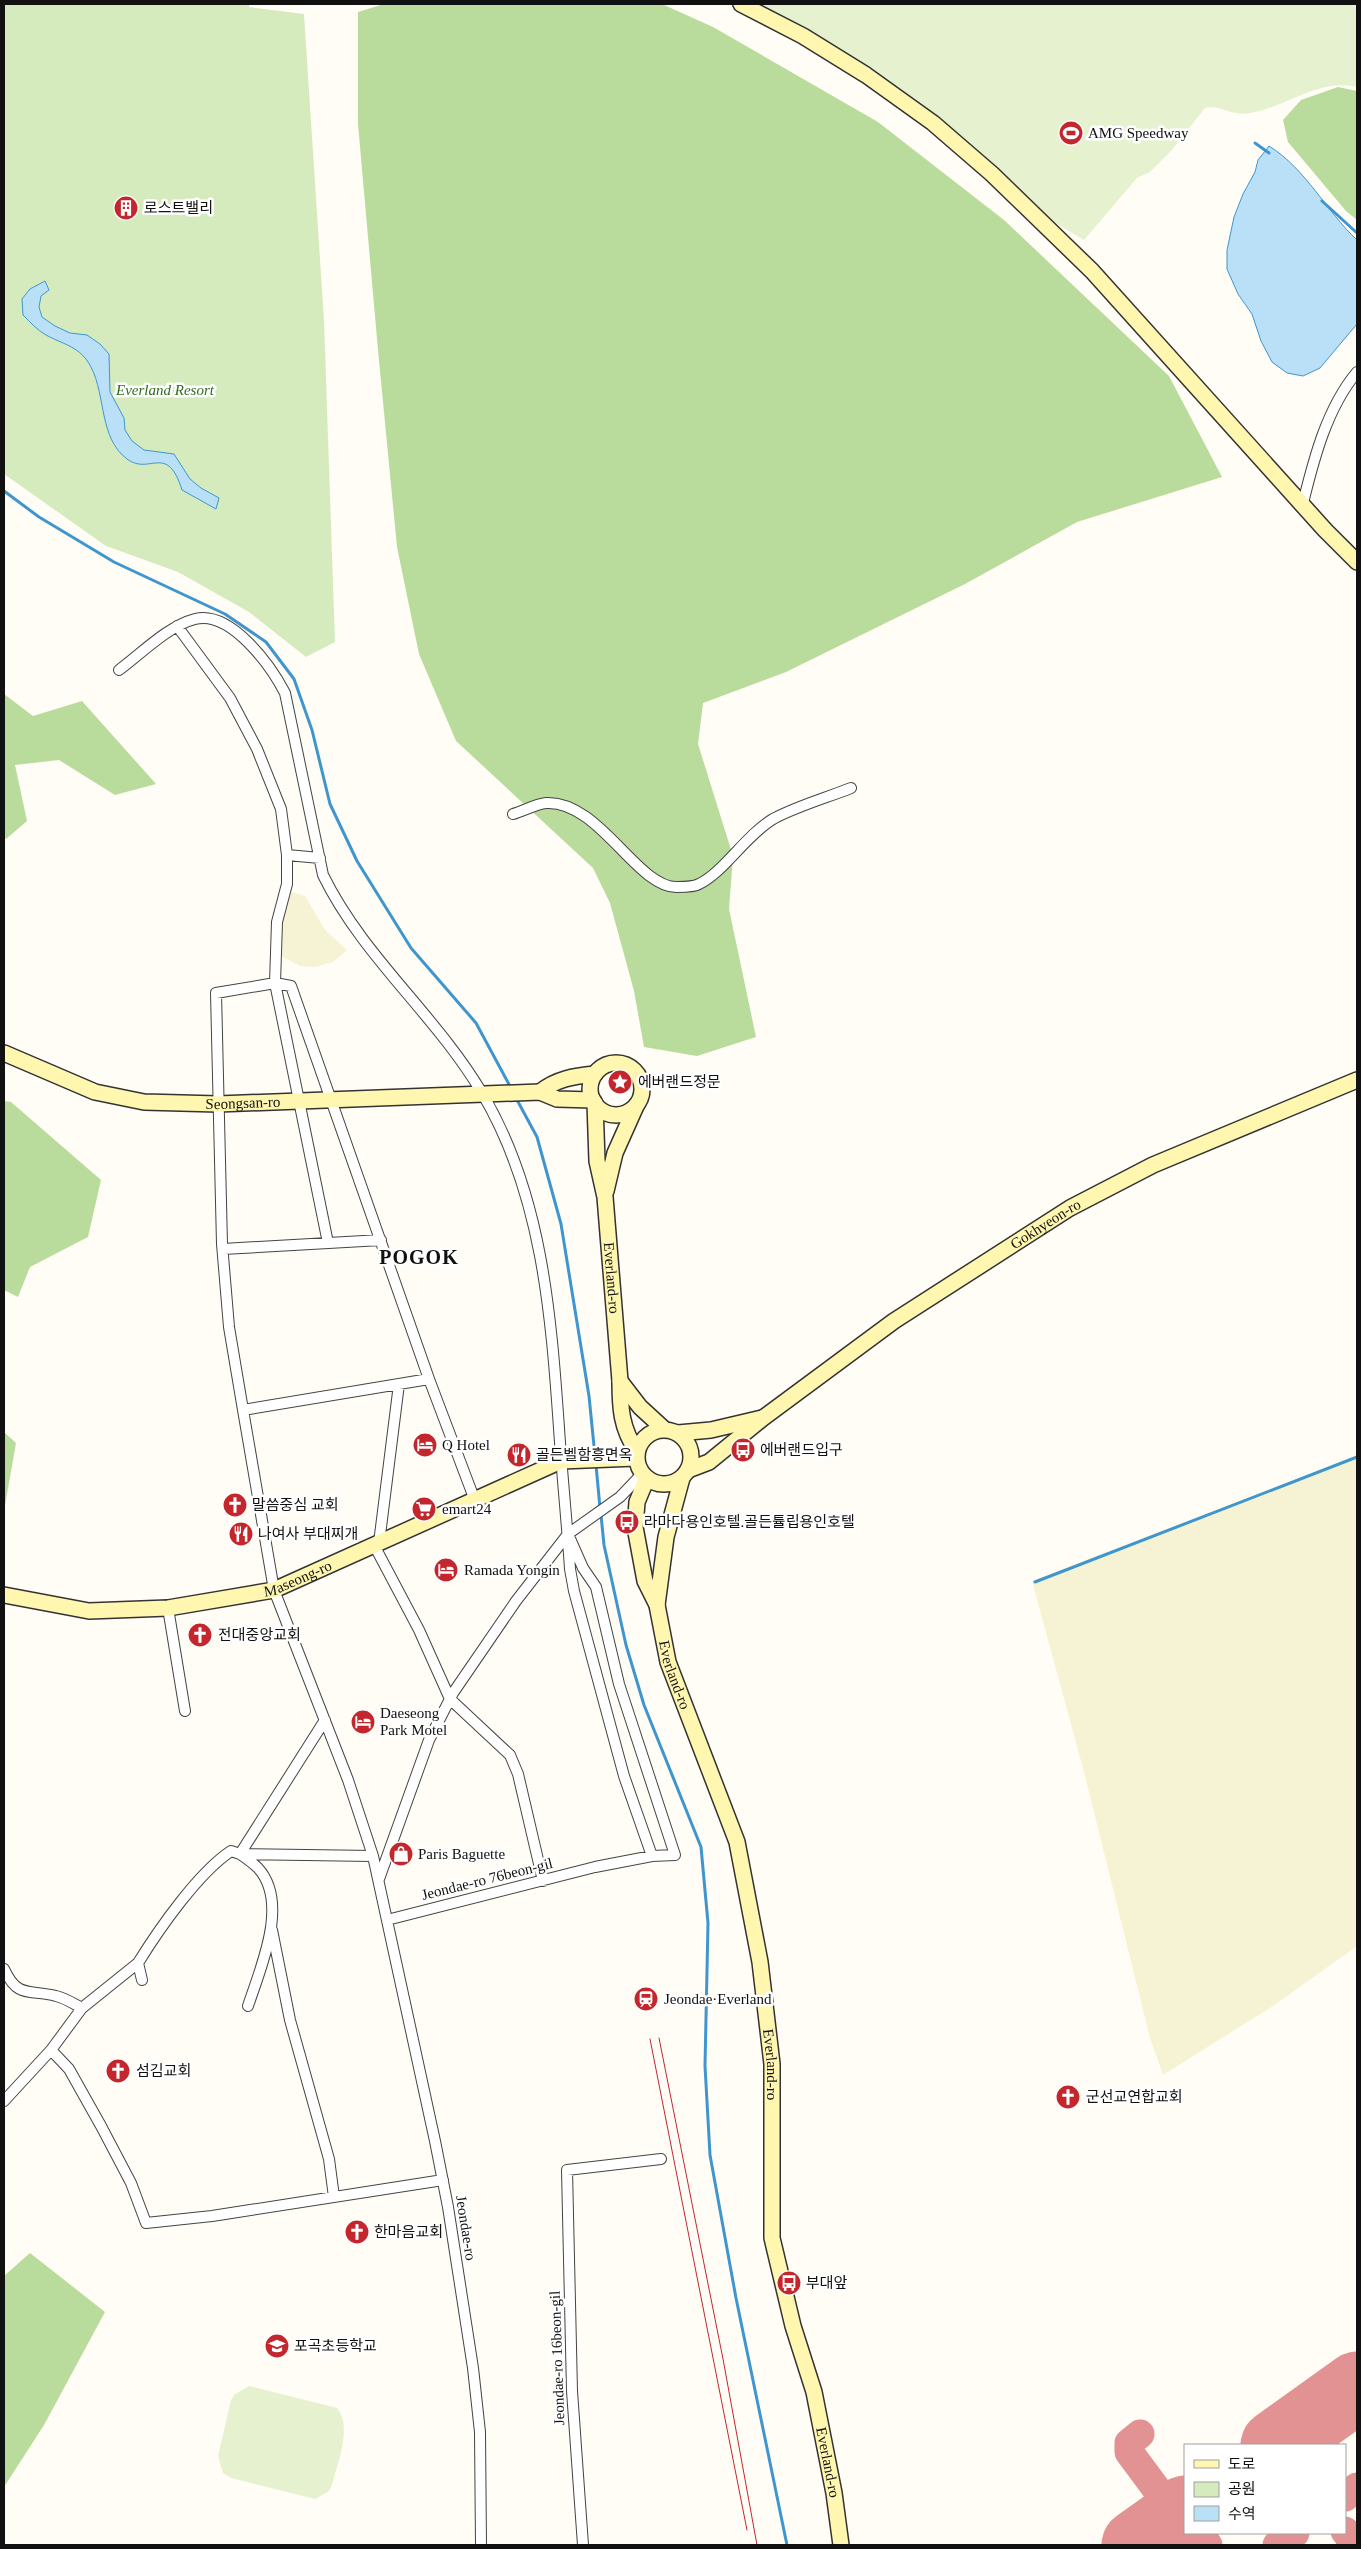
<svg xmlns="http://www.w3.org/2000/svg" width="1361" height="2549" viewBox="0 0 1361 2549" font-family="'Times New Roman','Noto Sans KR',serif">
<rect width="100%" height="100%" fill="#fffdf5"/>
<path fill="#f6f3d4" d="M 288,891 L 305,896 L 325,930 L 347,950 L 333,962 L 315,967 L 300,966 L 281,956 L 279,944 L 282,923 Z
M 1357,1456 L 1357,1946 L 1273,2006 L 1163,2075 L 1150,2038 L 1084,1772 L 1032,1581 Z"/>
<path fill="#d5ebbd" d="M 4,4 L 249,4 L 249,7 L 304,14 L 324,321 L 335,642 L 306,657 L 249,612 L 178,572 L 106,546 L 4,474 Z"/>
<path fill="#b9dc9c" d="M 384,4 L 662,4 L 713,27 L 878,122 L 1004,220 L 1169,376 L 1222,477 L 1077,522 L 965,584 L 786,672 L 703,703 L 698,744 L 733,856 L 729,909 L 756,1037 L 697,1056 L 644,1047 L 634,991 L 610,903 L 593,868 L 456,741 L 419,654 L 397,547 L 378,350 L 358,124 L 358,12 Z
M 1338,87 L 1357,91 L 1357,220 L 1346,211 L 1288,142 L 1283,120 L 1301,100 Z
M 4,694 L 33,716 L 82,701 L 156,784 L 115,795 L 59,760 L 15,765 L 27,821 L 6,839 L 4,837 Z
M 4,1101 L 11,1102 L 101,1180 L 88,1237 L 30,1267 L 18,1297 L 4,1290 Z
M 4,1432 L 16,1443 L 4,1511 Z
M 30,2253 L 105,2312 L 44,2425 L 4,2487 L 4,2276 Z"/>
<path fill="#e6f2cf" d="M 759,4 L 1357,4 L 1357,87 C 1320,78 1286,107 1250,113 C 1232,117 1220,104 1205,108 L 1171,151 L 1150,172 L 1137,178 L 1084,240 L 1035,211 L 985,157 L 870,67 Z
M 249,2386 L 337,2408 C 353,2428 337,2463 332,2485 L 329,2491 L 315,2499 L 231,2478 L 223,2473 L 218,2456 L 231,2400 L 235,2394 Z"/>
<path fill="#b9e0f7" stroke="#3f96cf" d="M 1269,146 C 1306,169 1326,211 1357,240 L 1357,324 L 1320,368 L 1303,376 L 1287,373 L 1272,362 L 1261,341 L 1252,314 L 1238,294 L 1227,269 L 1227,250 L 1234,217 L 1243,194 L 1255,172 L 1258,160 Z
M 45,281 L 49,290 L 41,296 L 39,307 L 42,317 L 55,326 L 70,333 L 87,335 L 100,344 L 109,354 L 110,392 L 124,418 L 125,430 L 132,441 L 144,450 L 174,454 L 190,479 L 201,488 L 219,498 L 216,509 L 182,490 C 167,442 150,476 127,459 C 99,438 106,396 91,367 C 80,346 64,345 46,335 C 37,330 30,322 23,315 L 22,299 L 30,289 Z"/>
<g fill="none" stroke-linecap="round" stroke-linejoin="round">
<path stroke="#3f96cf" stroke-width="3" d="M 1255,143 L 1269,153
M 1322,201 L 1357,233
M 4,491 L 39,517 L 114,562 L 225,614 L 266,642 L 294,679 L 312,730 L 330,804 L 357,861 L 411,948 L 476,1023 L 511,1088
M 516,1098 L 537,1137 L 561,1224 L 589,1396 L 595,1456
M 596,1465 L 600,1508
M 601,1515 L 604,1545 L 626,1645 L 644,1705 L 701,1847 L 708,1923 L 705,2066 L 710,2155 L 736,2298 L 787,2545
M 1035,1582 L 1357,1457"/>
<path stroke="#e29292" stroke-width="29" d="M 1140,2434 L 1129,2443 L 1129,2452 L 1166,2502
M 1345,2497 L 1357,2487
M 1345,2531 L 1355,2545
M 1199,2533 L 1208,2545
M 1277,2545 L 1295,2533"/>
<path stroke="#e29292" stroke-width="71" d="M 1276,2445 L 1357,2387
M 1137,2545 L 1185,2511"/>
<defs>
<path id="street" d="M 1303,503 C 1314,458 1327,408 1357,372
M 177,626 L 230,698 L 257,749 L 281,809 L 287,855 L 287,884 L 277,922 L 275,983 L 328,1243
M 119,670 C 142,653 168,626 195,619 C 231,610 271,666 285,693 L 323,875 C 363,957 436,1015 482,1093 C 542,1194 551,1314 559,1428 C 562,1475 567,1522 570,1569 L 574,1591 L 624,1776 L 652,1856 L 675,1855 L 619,1684 L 596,1587 L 583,1568 L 568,1534
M 513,814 C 523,811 536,804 546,803 C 599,800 637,888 677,887 C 683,887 694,887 699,884 C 723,873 746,835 773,819 C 797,806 826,798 851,788
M 287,855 L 320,858
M 223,1249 L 381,1240
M 429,1379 L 291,986 L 275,983 L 216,993 L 222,1244 L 229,1327 L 243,1410 L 274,1590 L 348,1780 L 373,1856 L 435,2141 L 448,2207 L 473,2368 L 480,2432 L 481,2545
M 243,1410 L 429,1379 L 474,1498
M 379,1543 L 399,1384
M 374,1545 L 419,1630 L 450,1699 L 510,1755 L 518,1774 L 543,1881
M 168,1608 L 185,1711
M 379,1879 L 429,1740 L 453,1693 L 516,1601 L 568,1534 L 620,1497 L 642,1474
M 387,1920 L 595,1867 L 652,1856
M 272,1930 L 290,2020 L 329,2159 L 334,2197
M 4,1969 C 18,1999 29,1989 56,1996 C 65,1998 74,2004 82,2008 L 138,1963
M 142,1980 L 138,1963 C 159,1929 198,1873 231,1851 L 240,1854 L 373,1856
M 248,2006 C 260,1969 290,1903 258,1868 C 253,1863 246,1858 240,1854 L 325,1720
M 82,2008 L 51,2050 L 69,2069 L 101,2126 L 131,2183 L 146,2223 L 212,2216 L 443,2180
M 4,2101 L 51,2050
M 583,2545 L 572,2391 L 567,2170 L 661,2159"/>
<g id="secondary">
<path d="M 741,4 L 803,36 L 866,75 L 933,123 L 992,174 L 1092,271 L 1325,530 L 1357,562"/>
<path id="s1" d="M 4,1053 L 95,1092 L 144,1102 L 218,1104 L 540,1092 L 557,1099 L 593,1100"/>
<circle cx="616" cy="1089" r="26"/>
<path d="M 540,1092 C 556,1079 574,1076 595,1074"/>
<path id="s2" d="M 595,1103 L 597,1161 L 605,1197 L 620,1381 C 620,1407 621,1429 637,1451"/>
<path d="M 606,1191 L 615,1153 L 636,1106"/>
<path d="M 620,1381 L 640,1407 L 664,1429"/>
<circle cx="664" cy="1457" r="27"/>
<path d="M 678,1433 L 711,1430 L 762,1418"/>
<path id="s3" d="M 688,1470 L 709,1462 L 763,1418 L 894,1321 L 1070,1208 L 1153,1165 L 1357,1080"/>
<path id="s4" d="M 647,1478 L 637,1502 L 635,1527 L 645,1581 L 657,1605 L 668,1662 L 737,1842 L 760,1962 L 772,2064 L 772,2238 L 793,2326 L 814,2392 L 834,2493 L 841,2545"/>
<path id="s5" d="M 4,1595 L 89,1611 L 168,1608 L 274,1590 L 561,1461 L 636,1458"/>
<path d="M 657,1605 L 666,1537 L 682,1478"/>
</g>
</defs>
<use href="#street" stroke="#444" stroke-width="12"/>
<use href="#secondary" stroke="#333" stroke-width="18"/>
<use href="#street" stroke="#fff" stroke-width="10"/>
<use href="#secondary" stroke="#fff6b0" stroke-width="15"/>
<path stroke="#c4262e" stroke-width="1" d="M 659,2038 L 723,2359 L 757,2545
M 650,2039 L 747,2530"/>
</g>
<defs>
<symbol id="stadium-disc" viewBox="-11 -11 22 22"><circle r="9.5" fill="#c4262e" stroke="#fff"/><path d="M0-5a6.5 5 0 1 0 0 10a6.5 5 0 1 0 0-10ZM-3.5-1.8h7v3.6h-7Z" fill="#fff"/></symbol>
<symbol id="building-disc" viewBox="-11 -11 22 22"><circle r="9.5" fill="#c4262e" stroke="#fff"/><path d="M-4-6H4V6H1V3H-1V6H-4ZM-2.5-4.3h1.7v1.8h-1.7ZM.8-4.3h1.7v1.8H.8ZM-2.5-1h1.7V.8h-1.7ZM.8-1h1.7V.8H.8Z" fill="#fff"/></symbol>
<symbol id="sight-disc" viewBox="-11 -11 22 22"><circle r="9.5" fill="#c4262e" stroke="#fff"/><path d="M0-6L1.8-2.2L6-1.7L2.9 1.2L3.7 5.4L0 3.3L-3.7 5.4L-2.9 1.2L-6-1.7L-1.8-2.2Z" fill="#fff"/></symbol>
<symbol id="hotel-disc" viewBox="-11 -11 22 22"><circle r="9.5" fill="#c4262e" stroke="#fff"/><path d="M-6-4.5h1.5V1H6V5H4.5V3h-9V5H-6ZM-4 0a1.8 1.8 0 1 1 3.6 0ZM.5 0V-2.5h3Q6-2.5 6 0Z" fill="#fff"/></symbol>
<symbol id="bus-disc" viewBox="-11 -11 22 22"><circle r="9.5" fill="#c4262e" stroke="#fff"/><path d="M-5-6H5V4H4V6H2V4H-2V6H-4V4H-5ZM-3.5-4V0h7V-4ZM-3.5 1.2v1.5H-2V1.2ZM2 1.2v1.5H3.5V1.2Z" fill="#fff"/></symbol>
<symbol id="restaurant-disc" viewBox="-11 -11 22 22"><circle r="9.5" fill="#c4262e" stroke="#fff"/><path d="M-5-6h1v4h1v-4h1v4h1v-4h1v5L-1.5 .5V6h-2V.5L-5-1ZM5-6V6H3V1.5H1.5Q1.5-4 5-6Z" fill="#fff"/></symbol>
<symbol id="church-disc" viewBox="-11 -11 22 22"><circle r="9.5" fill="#c4262e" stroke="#fff"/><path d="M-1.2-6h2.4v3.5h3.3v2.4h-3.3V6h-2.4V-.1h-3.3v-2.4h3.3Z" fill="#fff"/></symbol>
<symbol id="supermarket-disc" viewBox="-11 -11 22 22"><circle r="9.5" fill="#c4262e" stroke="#fff"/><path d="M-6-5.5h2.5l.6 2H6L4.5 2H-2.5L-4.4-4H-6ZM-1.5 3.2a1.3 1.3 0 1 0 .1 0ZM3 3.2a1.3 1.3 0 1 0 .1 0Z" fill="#fff"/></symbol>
<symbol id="shop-disc" viewBox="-11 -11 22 22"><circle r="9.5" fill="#c4262e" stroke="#fff"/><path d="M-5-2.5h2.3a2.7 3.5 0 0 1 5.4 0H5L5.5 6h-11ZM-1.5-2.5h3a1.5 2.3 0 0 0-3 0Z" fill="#fff"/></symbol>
<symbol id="station-disc" viewBox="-11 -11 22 22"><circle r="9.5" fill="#c4262e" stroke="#fff"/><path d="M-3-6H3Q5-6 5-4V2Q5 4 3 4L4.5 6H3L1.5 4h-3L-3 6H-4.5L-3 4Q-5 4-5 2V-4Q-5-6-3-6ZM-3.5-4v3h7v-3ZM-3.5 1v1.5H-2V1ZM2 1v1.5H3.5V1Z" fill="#fff"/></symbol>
<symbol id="school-disc" viewBox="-11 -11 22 22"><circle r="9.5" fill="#c4262e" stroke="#fff"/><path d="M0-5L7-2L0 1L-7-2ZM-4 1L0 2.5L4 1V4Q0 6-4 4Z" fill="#fff"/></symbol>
</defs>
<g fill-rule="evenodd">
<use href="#stadium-disc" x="1057" y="119" width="28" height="28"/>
<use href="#building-disc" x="112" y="194" width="28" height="28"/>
<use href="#sight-disc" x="606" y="1068" width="28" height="28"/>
<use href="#hotel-disc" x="411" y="1431" width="28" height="28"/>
<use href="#bus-disc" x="729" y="1436" width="28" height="28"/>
<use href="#restaurant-disc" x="505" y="1441" width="28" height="28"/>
<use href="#church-disc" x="221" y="1491" width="28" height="28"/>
<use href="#supermarket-disc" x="410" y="1495" width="28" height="28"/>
<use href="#bus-disc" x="613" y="1508" width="28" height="28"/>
<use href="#restaurant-disc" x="227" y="1520" width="28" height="28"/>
<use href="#hotel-disc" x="432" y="1556" width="28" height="28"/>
<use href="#church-disc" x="186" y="1621" width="28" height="28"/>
<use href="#hotel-disc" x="349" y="1708" width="28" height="28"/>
<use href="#shop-disc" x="387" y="1840" width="28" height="28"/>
<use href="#station-disc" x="632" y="1985" width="28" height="28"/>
<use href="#church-disc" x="104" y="2057" width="28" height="28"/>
<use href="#church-disc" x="1054" y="2083" width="28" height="28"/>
<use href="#church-disc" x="343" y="2218" width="28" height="28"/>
<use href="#bus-disc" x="775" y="2269" width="28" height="28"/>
<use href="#school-disc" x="263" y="2332" width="28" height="28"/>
</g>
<g text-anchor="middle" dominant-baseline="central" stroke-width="5" stroke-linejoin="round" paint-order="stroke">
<g font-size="15" fill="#111" stroke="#fff" text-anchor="start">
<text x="1088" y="133">AMG Speedway</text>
<text x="144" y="208">로스트밸리</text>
<text x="638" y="1082">에버랜드정문</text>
<text x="442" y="1445">Q Hotel</text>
<text x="760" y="1450">에버랜드입구</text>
<text x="536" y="1455">골든벨함흥면옥</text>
<text x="252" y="1505">말씀중심 교회</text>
<text x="442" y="1509">emart24</text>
<text x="644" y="1522">라마다용인호텔.골든튤립용인호텔</text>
<text x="258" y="1534">나여사 부대찌개</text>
<text x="464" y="1570">Ramada Yongin</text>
<text x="218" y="1635">전대중앙교회</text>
<text x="380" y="1713">Daeseong<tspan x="380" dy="17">Park Motel</tspan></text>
<text x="418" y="1854">Paris Baguette</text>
<text x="664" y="1999">Jeondae·Everland</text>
<text x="136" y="2071">섬김교회</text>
<text x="1086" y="2097">군선교연합교회</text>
<text x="374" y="2232">한마음교회</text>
<text x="806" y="2283">부대앞</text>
<text x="294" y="2346">포곡초등학교</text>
</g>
<g font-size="15" font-style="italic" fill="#2f6b1f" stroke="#fff">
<text x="165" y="390">Everland Resort</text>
</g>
<g font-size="15" fill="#111" stroke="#fff">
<text stroke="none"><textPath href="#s1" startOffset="248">Seongsan-ro</textPath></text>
<text stroke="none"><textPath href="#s3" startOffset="435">Gokhyeon-ro</textPath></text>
<text stroke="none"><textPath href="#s2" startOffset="176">Everland-ro</textPath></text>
<text stroke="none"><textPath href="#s5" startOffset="299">Maseong-ro</textPath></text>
<text stroke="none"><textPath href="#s4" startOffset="205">Everland-ro</textPath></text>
<text transform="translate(487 1879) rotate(-14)">Jeondae-ro 76beon-gil</text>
<text stroke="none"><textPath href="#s4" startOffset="609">Everland-ro</textPath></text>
<text transform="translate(466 2228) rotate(81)">Jeondae-ro</text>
<text transform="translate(557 2358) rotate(-92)">Jeondae-ro 16beon-gil</text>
<text stroke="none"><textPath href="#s4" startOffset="1014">Everland-ro</textPath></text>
</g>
<g font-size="20" font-weight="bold" letter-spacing="1" fill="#111" stroke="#fff">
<text x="419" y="1257">POGOK</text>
</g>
</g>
<rect width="1361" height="2549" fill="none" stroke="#111111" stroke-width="10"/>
<rect x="1184" y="2444" width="162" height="90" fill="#ffffff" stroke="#a0a0a0"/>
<rect x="1194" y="2460" width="25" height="8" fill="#fff6b0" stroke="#a0a0a0"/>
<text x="1228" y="2469" font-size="15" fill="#111111">도로</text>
<rect x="1194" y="2482" width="25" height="15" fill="#d5ebbd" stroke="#a0a0a0"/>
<text x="1228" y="2494" font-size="15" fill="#111111">공원</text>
<rect x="1194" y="2506" width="25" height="15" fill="#b9e0f7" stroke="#a0a0a0"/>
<text x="1228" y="2519" font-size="15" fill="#111111">수역</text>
</svg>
